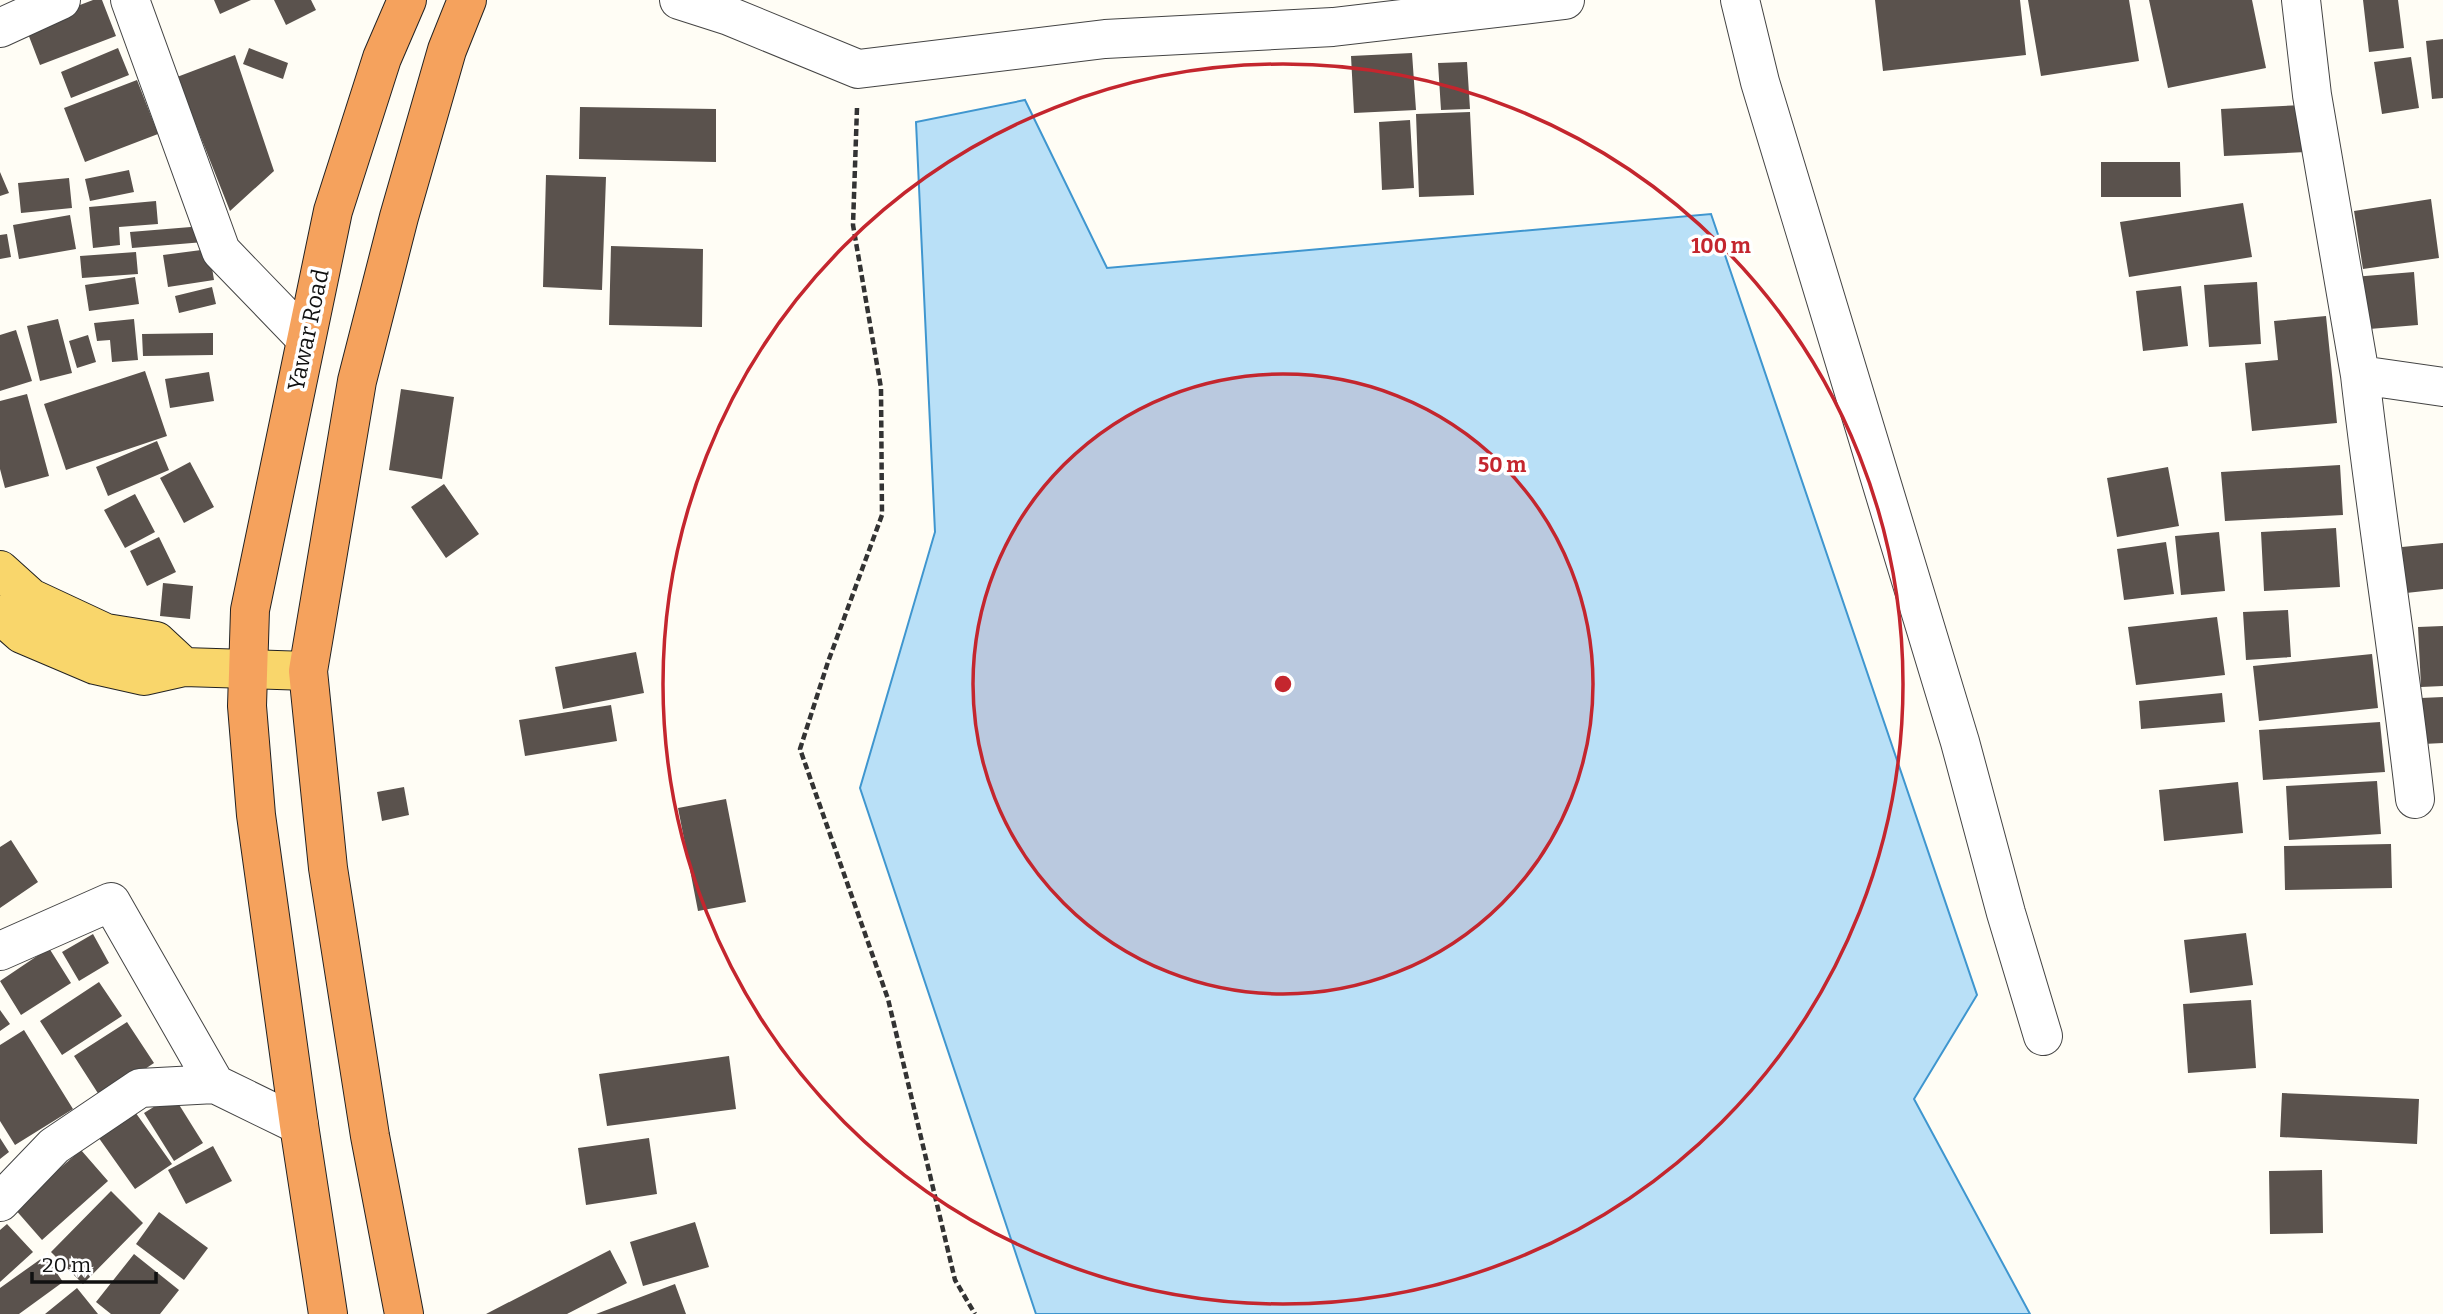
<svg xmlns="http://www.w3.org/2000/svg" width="2443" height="1314" viewBox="0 0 2443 1314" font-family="Bitter,serif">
<rect width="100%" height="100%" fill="#fffdf5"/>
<path fill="#b9e0f7" stroke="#3f96cf" stroke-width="2" d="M 1025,100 L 1107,268 L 1711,214 L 1977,995 L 1914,1099 L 2030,1314 L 1036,1314 L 860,788 L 935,532 L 916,122 Z"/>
<path fill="#5a524d" d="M 93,0 L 102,0 L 116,36 L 40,65 L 25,26 Z
M 214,0 L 251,0 L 220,14 Z
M 274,0 L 311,0 L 316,10 L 286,25 Z
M 1875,0 L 2020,0 L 2026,55 L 1883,71 Z
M 2028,0 L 2129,0 L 2139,61 L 2041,76 Z
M 2149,0 L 2252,0 L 2266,68 L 2168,88 Z
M 2363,0 L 2398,0 L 2404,48 L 2369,52 Z
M 2443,39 L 2443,98 L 2432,99 L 2426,41 Z
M 118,48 L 129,75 L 71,98 L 61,72 Z
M 249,48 L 288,63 L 283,79 L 243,64 Z
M 1412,53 L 1416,110 L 1354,113 L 1351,56 Z
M 235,55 L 274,171 L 230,211 L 177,77 Z
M 2411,57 L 2419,108 L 2382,114 L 2374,62 Z
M 1467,62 L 1470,109 L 1441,110 L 1438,63 Z
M 137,80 L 158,134 L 85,162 L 64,108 Z
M 2304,105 L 2306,152 L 2224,156 L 2221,109 Z
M 580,107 L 716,109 L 716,162 L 579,159 Z
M 1470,112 L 1474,195 L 1419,197 L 1416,114 Z
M 1410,120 L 1414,188 L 1382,190 L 1379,122 Z
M 2101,162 L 2180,162 L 2181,197 L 2101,197 Z
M 129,170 L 134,192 L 90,201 L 85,179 Z
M 0,172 L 9,193 L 0,196 Z
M 546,175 L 606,177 L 602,290 L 543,287 Z
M 69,178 L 72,208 L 21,213 L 18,183 Z
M 2431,199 L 2439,258 L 2363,269 L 2354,211 Z
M 156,201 L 158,224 L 119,227 L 120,245 L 93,248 L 89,207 Z
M 2243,203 L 2252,257 L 2129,277 L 2120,222 Z
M 70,215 L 76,249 L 19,259 L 13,225 Z
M 203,226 L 204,242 L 132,248 L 130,232 Z
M 7,234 L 11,257 L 0,259 L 0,235 Z
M 611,246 L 703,249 L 702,327 L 609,325 Z
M 209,249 L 214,280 L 168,287 L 163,255 Z
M 136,252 L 138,274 L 82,278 L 80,256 Z
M 2414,272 L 2418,325 L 2357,330 L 2353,277 Z
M 135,277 L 139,304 L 89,311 L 85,285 Z
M 2257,282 L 2261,344 L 2209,347 L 2204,285 Z
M 2181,286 L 2188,346 L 2143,351 L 2136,291 Z
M 212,287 L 216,304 L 179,313 L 175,296 Z
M 2326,316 L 2337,423 L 2252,431 L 2245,363 L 2278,360 L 2274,321 Z
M 58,319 L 72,373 L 40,381 L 27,326 Z
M 134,319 L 138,360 L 112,362 L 110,340 L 97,341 L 94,323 Z
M 16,330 L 32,381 L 0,391 L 0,335 Z
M 213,333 L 213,355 L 143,356 L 142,334 Z
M 88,335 L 96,362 L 77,368 L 69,341 Z
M 145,371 L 167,436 L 66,470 L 44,404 Z
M 209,372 L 214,401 L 170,408 L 165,379 Z
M 401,389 L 454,397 L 442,479 L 389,470 Z
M 27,394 L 49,476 L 5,488 L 0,469 L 0,401 Z
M 157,441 L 169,470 L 108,496 L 96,467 Z
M 190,462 L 214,507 L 184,523 L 160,478 Z
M 2340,465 L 2343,515 L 2225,521 L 2221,472 Z
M 2168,467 L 2179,526 L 2117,537 L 2107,478 Z
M 444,484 L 479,534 L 446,558 L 411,507 Z
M 135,494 L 155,532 L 125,548 L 104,510 Z
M 2336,528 L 2340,587 L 2264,591 L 2261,532 Z
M 2219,532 L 2225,591 L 2181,595 L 2175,536 Z
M 159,537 L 176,572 L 147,586 L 130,551 Z
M 2166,542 L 2174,594 L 2124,600 L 2117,549 Z
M 2443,543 L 2443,589 L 2406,593 L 2402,547 Z
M 163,583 L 193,586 L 190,619 L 160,616 Z
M 2288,610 L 2291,657 L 2246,660 L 2243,612 Z
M 2217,617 L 2225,675 L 2136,685 L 2128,627 Z
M 2443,626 L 2443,686 L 2421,687 L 2418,627 Z
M 636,652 L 644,693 L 563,709 L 555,667 Z
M 2372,654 L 2378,708 L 2259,721 L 2253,666 Z
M 2222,693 L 2225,722 L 2141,729 L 2139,701 Z
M 2443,697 L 2443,743 L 2423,744 L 2421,698 Z
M 611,705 L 617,741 L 525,756 L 519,720 Z
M 2380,722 L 2385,772 L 2263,780 L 2259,730 Z
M 2377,781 L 2381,834 L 2289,840 L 2286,786 Z
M 2238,782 L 2243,833 L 2164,841 L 2159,790 Z
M 404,787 L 409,815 L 382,821 L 377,792 Z
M 726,799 L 746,902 L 698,911 L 678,808 Z
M 11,840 L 38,882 L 0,908 L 0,847 Z
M 2391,844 L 2392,888 L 2285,890 L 2284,846 Z
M 2246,933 L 2253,985 L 2190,993 L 2184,940 Z
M 93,934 L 109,963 L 79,981 L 62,952 Z
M 49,948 L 71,983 L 21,1015 L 0,981 Z
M 99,982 L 122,1016 L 62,1055 L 40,1021 Z
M 2251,1000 L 2256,1068 L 2188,1073 L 2183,1004 Z
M 0,1010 L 10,1024 L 0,1031 Z
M 127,1022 L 154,1063 L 101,1098 L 74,1056 Z
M 24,1030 L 73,1109 L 15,1145 L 0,1121 L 0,1045 Z
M 729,1056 L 736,1109 L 607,1126 L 599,1074 Z
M 2282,1093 L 2419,1099 L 2417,1144 L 2280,1137 Z
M 173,1095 L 203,1143 L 174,1161 L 144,1113 Z
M 133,1109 L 172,1164 L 135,1189 L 96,1134 Z
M 0,1138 L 9,1152 L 0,1159 Z
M 649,1138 L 657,1194 L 586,1205 L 578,1148 Z
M 213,1146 L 232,1181 L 186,1204 L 168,1170 Z
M 81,1150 L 108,1181 L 42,1240 L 14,1208 Z
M 2322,1170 L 2323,1233 L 2270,1234 L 2269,1171 Z
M 111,1191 L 143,1223 L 83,1284 L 51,1252 Z
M 159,1212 L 208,1248 L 184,1280 L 136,1244 Z
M 695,1222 L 709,1267 L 643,1286 L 630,1242 Z
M 7,1224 L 33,1252 L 0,1282 L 0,1230 Z
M 610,1250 L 627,1283 L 567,1314 L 486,1314 Z
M 134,1254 L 179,1290 L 160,1314 L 111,1314 L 96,1302 Z
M 45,1256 L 63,1282 L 19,1314 L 0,1314 L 0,1288 Z
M 675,1284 L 686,1314 L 596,1314 Z
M 77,1288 L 98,1314 L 45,1314 Z"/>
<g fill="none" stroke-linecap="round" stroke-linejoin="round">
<defs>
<path id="minor" d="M 130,0 L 221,251 L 305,338
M 679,0 L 729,16 L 858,69 L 1105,39 L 1333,27 L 1565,0
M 1740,0 L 1760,82 L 1960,742 L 2006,913 L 2043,1036
M 2301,0 L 2312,95 L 2360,375 L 2443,387
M 0,28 L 61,0
M 2360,375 C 2376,517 2399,657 2415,799
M 0,951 L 111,902 L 215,1084 L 299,1125
M 0,1202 L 54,1146 L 140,1088 L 215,1084"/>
<path id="major" d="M 0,570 L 31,598 L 106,633 L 156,641 L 184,667
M 0,615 L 22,634 L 95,665 L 144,676 L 184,667 L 308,671"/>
<path id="highway" d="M 328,1314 L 299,1125 L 256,815 L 247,706 L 250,610 L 333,211 L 382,58 L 407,0
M 404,1314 L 370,1136 L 328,868 L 308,671 L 357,381 L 399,217 L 447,50 L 467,0"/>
</defs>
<use href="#minor" stroke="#444" stroke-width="40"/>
<use href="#major" stroke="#222" stroke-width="40"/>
<use href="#highway" stroke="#222" stroke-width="40"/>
<path stroke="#333" stroke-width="4.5" stroke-dasharray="7 3.5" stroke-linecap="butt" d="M 857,108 L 853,225 L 881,388 L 882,515 L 828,662 L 800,749 L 888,999 L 955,1280 L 975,1314"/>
<use href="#minor" stroke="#fff" stroke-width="38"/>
<use href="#major" stroke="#f9d66b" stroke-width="38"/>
<use href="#highway" stroke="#f5a25d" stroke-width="38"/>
</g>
<circle cx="1283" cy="684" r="310" fill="#c4262e" fill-opacity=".12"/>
<g fill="none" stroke="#c4262e" stroke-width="3.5">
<circle cx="1283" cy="684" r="310"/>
<circle cx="1283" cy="684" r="620"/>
</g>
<g text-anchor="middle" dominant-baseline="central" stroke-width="7" stroke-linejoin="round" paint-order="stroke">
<g font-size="23" fill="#111" stroke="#fff">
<text transform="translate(308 330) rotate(-78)">Yawar Road</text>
</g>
</g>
<circle cx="1283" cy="684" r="10" fill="#c4262e" stroke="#fff" stroke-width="3.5"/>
<g font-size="21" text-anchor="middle" font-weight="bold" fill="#c4262e" stroke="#fff" stroke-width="7" stroke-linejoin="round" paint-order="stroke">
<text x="1721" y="253">100 m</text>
<text x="1502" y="472">50 m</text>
</g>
<path d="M32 1272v10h124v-10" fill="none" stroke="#111111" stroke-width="3.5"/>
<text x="42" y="1272" font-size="21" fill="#111111" stroke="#ffffff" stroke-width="5" paint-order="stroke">20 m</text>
</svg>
